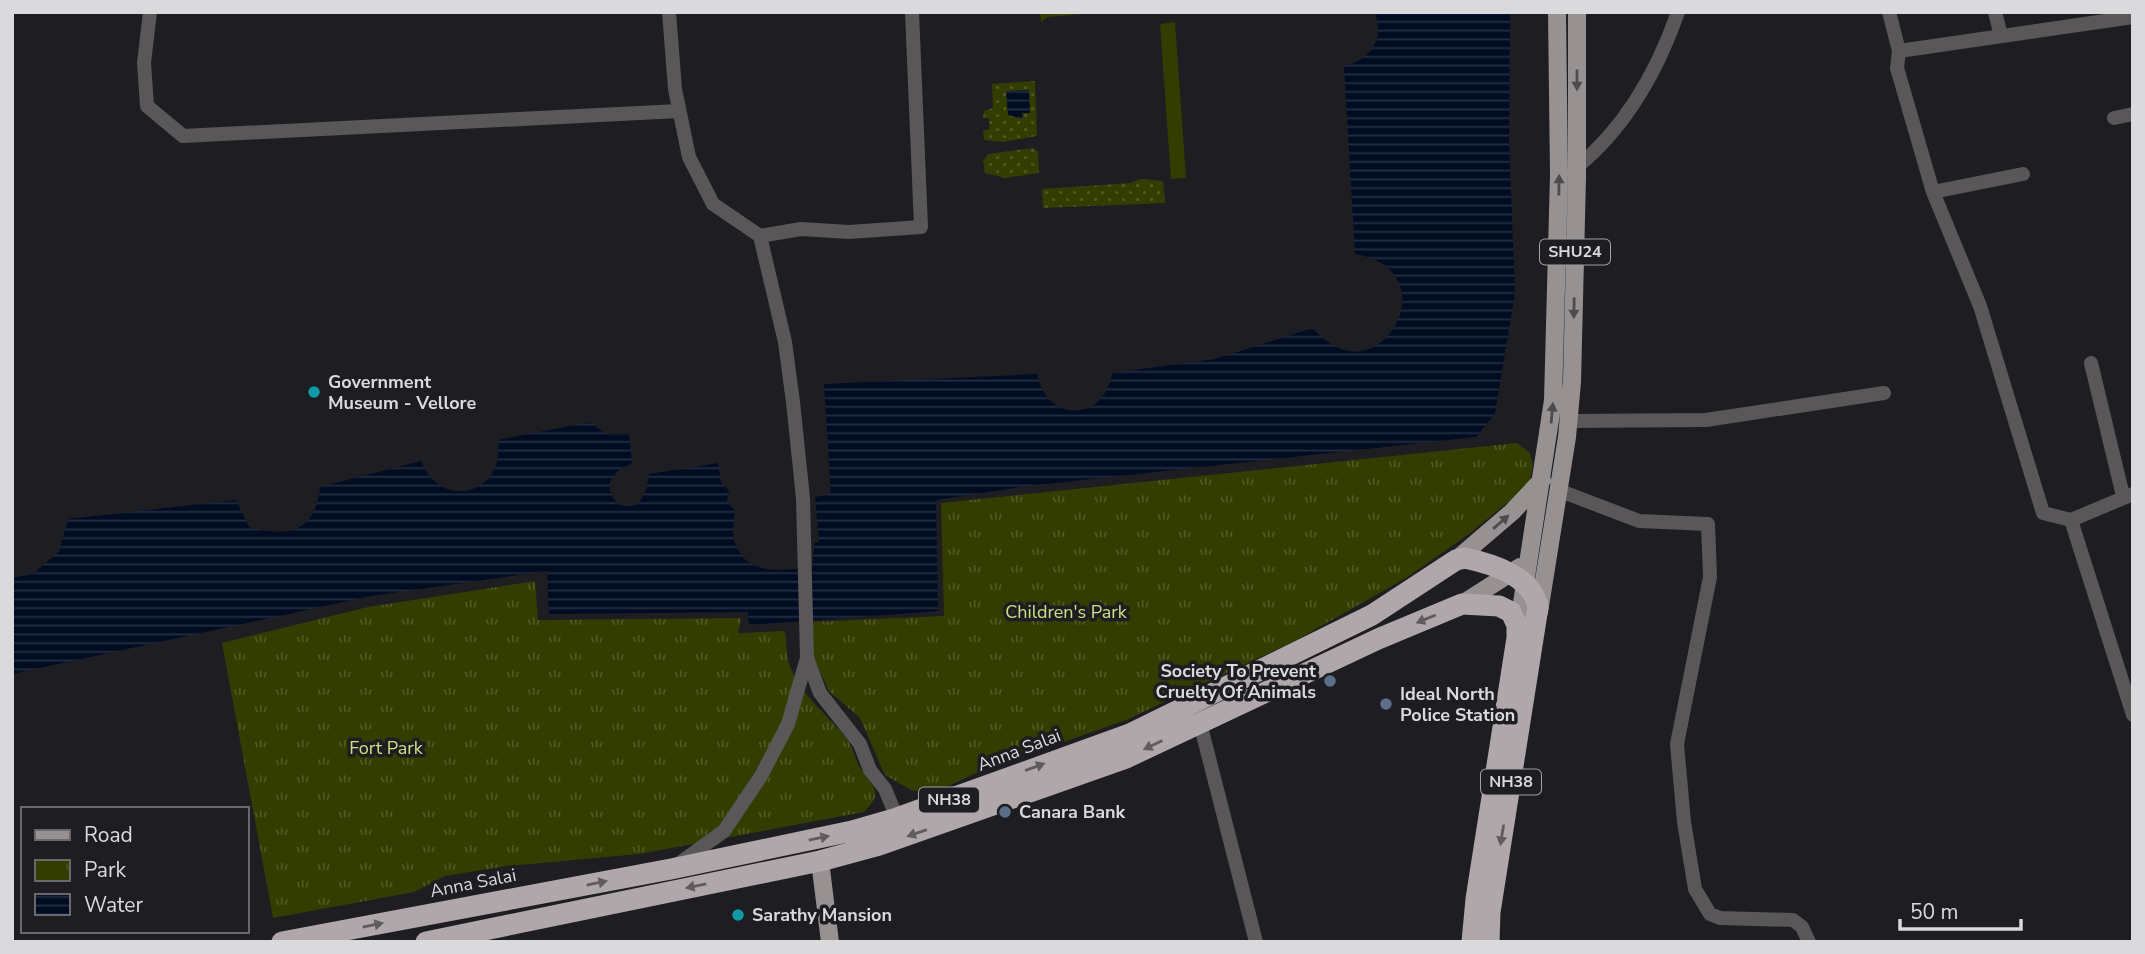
<svg xmlns="http://www.w3.org/2000/svg" width="2145" height="954" viewBox="0 0 2145 954" font-family="'Nunito Sans',sans-serif">
<defs>
<pattern id="grass-dots" width="8" height="8" patternUnits="userSpaceOnUse" patternTransform="scale(1.75)"><rect width="8" height="8" fill="#343d00"/><path d="M2 2h.1M6 6h.1" fill="none" stroke="#515825" stroke-width="1.8" stroke-linecap="round"/></pattern>
<pattern id="park-tufts" width="24" height="20" patternUnits="userSpaceOnUse" patternTransform="scale(1.75)"><rect width="24" height="20" fill="#343d00"/><path d="M3 7l-1-3M5 7V3M7 7l1-3M15 17l-1-3M17 17v-4M19 17l1-3" fill="none" stroke="#515825"/></pattern>
<pattern id="water-rules" width="6" height="5" patternUnits="userSpaceOnUse" patternTransform="scale(1.75)"><rect width="6" height="5" fill="#000c22"/><path d="M0 2.5h6" fill="none" stroke="#252f42"/></pattern>
</defs>
<rect width="100%" height="100%" fill="#1e1d22"/>
<path fill="url(#grass-dots)" d="M 1035,81 L 1037,136 L 1003,142 L 984,140 L 983,131 L 990,129 L 989,118 L 983,118 L 984,111 L 993,108 L 992,84 Z
M 1033,148 L 1038,152 L 1039,173 L 1005,178 L 985,173 L 983,161 L 988,154 Z
M 1141,179 L 1163,181 L 1165,203 L 1043,208 L 1042,189 L 1130,183 Z"/>
<path fill="url(#park-tufts)" d="M 1517,443 L 1530,453 L 1533,466 L 1529,485 L 1469,534 L 1406,578 L 1291,643 L 1126,720 L 976,773 L 946,787 L 913,791 L 885,775 L 860,718 L 829,691 L 813,657 L 810,622 L 944,616 L 941,503 Z
M 535,581 L 538,620 L 741,618 L 738,633 L 785,631 C 787,643 786,659 791,669 C 803,697 828,715 846,738 C 854,748 855,762 863,772 C 875,789 883,793 864,812 L 639,854 L 507,866 L 445,876 L 414,892 L 273,918 L 222,643 L 368,607 Z"/>
<path fill="#343d00" d="M 1040,12 L 1104,12 L 1048,17 L 1041,22 Z
M 1175,22 L 1186,178 L 1171,179 L 1160,24 Z"/>
<path fill="url(#water-rules)" d="M 1374,12 L 1510,12 L 1509,142 L 1515,293 L 1495,413 L 1476,437 L 1028,486 L 936,500 L 938,611 L 749,625 L 748,612 L 549,614 L 547,571 L 371,596 L 12,674 L 12,578 L 33,574 L 59,552 L 68,519 L 236,500 L 249,527 C 289,538 315,532 320,487 L 421,461 C 442,512 505,494 498,440 L 590,422 L 605,434 L 629,434 L 632,463 C 626,467 617,470 613,476 C 596,499 644,532 649,474 L 718,463 L 721,482 L 729,491 L 727,501 L 735,511 C 735,518 732,526 733,533 C 739,577 779,571 813,567 L 814,543 L 819,542 L 815,497 L 831,494 L 824,384 L 1037,374 C 1047,423 1104,423 1112,373 L 1215,359 L 1313,328 C 1377,405 1454,270 1355,254 L 1344,66 C 1371,60 1386,38 1374,12 Z
M 1029,90 L 1030,113 L 1022,113 L 1023,119 L 1008,115 L 1006,91 Z"/>
<g fill="none" stroke-linecap="round" stroke-linejoin="round">
<path stroke="#5a5758" stroke-width="14" d="M 150,12 L 144,63 L 147,106 L 183,136 L 679,111
M 669,12 L 675,89 L 689,157 L 713,204 L 760,236 L 801,229 L 849,232 L 921,227 L 912,12
M 1889,12 L 1899,51 L 1897,68 L 1933,192 L 1980,306 L 2043,513 L 2071,520 L 2133,494
M 1995,12 L 2001,36
M 1899,51 L 2133,17
M 2114,118 L 2133,114
M 1577,167 C 1626,127 1657,72 1678,12
M 1933,192 L 2023,174
M 2091,363 L 2123,496
M 1568,421 L 1706,420 L 1884,393
M 1558,490 L 1639,521 L 1708,524 L 1710,577 L 1677,744 L 1684,822 L 1695,889 L 1710,914 L 1720,918 L 1793,920 L 1802,927 L 1809,942
M 2071,520 L 2133,715
M 807,658 L 820,693 L 860,744 L 870,770 L 885,789 L 897,818
M 1200,723 L 1256,942
M 677,865 L 724,831 L 761,776 L 788,724 L 807,658 L 803,498 L 793,402 L 785,342 L 760,236"/>
<path stroke="#979192" stroke-width="18" d="M 1456,560 L 1512,512 L 1542,480
M 1462,604 L 1520,567
M 1539,612 L 1567,437 L 1572,382 L 1577,177 L 1577,12
M 1518,629 L 1553,400 L 1559,175 L 1557,12
M 820,861 L 830,942"/>
<path stroke="#afa7a9" stroke-width="21" d="M 282,942 L 671,869 L 852,831 L 897,818 L 1130,734 L 1372,615 L 1456,560 L 1465,558 C 1493,564 1532,576 1538,607 L 1490,912 L 1489,942
M 426,942 L 820,861 L 879,845 L 1126,758 L 1378,639 L 1462,604 L 1499,606 L 1511,612 L 1517,625 L 1517,638 L 1476,899 L 1472,942"/>
</g>
<defs><path id="oneway-solid" d="M-6-.8H1V-3.2L6.5 0L1 3.2V.8H-6Z" transform="scale(1.75)"/></defs>
<g fill="#4e4b4f">
<use href="#oneway-solid" transform="translate(1577 80) rotate(90)"/>
<use href="#oneway-solid" transform="translate(1559 185) rotate(-89)"/>
<use href="#oneway-solid" transform="translate(1574 308) rotate(91)"/>
<use href="#oneway-solid" transform="translate(1552 413) rotate(-85)"/>
<use href="#oneway-solid" transform="translate(1501 522) rotate(-41)"/>
</g>
<g fill="#5f5b5f">
<use href="#oneway-solid" transform="translate(1426 619) rotate(158)"/>
<use href="#oneway-solid" transform="translate(1153 745) rotate(154)"/>
<use href="#oneway-solid" transform="translate(1035 767) rotate(-20)"/>
<use href="#oneway-solid" transform="translate(917 833) rotate(161)"/>
<use href="#oneway-solid" transform="translate(1502 835) rotate(99)"/>
<use href="#oneway-solid" transform="translate(819 838) rotate(-11)"/>
<use href="#oneway-solid" transform="translate(597 883) rotate(-11)"/>
<use href="#oneway-solid" transform="translate(696 886) rotate(169)"/>
<use href="#oneway-solid" transform="translate(373 925) rotate(-11)"/>
</g>
<g fill="#0f9aa8" stroke="#1e1d22" stroke-width="2.5">
<circle cx="314" cy="392" r="7"/>
<circle cx="738" cy="915" r="7"/>
</g>
<g fill="#5c6f8a" stroke="#1e1d22" stroke-width="2.5">
<circle cx="1330" cy="681" r="7"/>
<circle cx="1386" cy="704" r="7"/>
<circle cx="1005" cy="812" r="7"/>
</g>
<g text-anchor="middle" dominant-baseline="central" stroke-width="7" stroke-linejoin="round" paint-order="stroke">
<g fill="#1e1d22" stroke="#a2a1a4" stroke-width="2">
<rect x="1540" y="239.5" width="70" height="25" rx="5"/>
<rect x="1481" y="769.5" width="60" height="25" rx="5"/>
<rect x="919" y="787.5" width="60" height="25" rx="5"/>
</g>
<g font-size="16" font-weight="bold" fill="#dad9dc">
<text x="1575" y="252">SHU24</text>
<text x="1511" y="782">NH38</text>
<text x="949" y="800">NH38</text>
</g>
<g font-size="18" font-weight="bold" fill="#dad9dc" stroke="#1e1d22" text-anchor="start">
<text x="328" y="382">Government<tspan x="328" dy="21">Museum - Vellore</tspan></text>
<text x="1316" y="671" text-anchor="end">Society To Prevent<tspan x="1316" dy="21">Cruelty Of Animals</tspan></text>
<text x="1400" y="694">Ideal North<tspan x="1400" dy="21">Police Station</tspan></text>
<text x="1019" y="812">Canara Bank</text>
<text x="752" y="915">Sarathy Mansion</text>
</g>
<g font-size="18" fill="#cbe080" stroke="#1e1d22">
<text x="1066" y="612">Children's Park</text>
<text x="386" y="748">Fort Park</text>
</g>
<g font-size="18" fill="#dad9dc" stroke="#1e1d22">
<text transform="translate(1019 750) rotate(-21)">Anna Salai</text>
<text transform="translate(473 883) rotate(-11)">Anna Salai</text>
</g>
</g>
<rect width="2145" height="954" fill="none" stroke="#dad9dc" stroke-width="28"/>
<rect x="21" y="807" width="228" height="126" fill="#1e1d22" stroke="#69686c" stroke-width="2"/>
<rect x="35" y="830" width="35" height="10" fill="#979192" stroke="#69686c" stroke-width="2"/>
<text x="84" y="842" font-size="21" fill="#dad9dc">Road</text>
<rect x="35" y="860" width="35" height="21" fill="url(#park-tufts)" stroke="#69686c" stroke-width="2"/>
<text x="84" y="877" font-size="21" fill="#dad9dc">Park</text>
<rect x="35" y="894" width="35" height="21" fill="url(#water-rules)" stroke="#69686c" stroke-width="2"/>
<text x="84" y="912" font-size="21" fill="#dad9dc">Water</text>
<path d="M1900 919v10h121v-10" fill="none" stroke="#dad9dc" stroke-width="3.5"/>
<text x="1910" y="919" font-size="21" fill="#dad9dc" stroke="#1e1d22" stroke-width="5" paint-order="stroke">50 m</text>
</svg>
